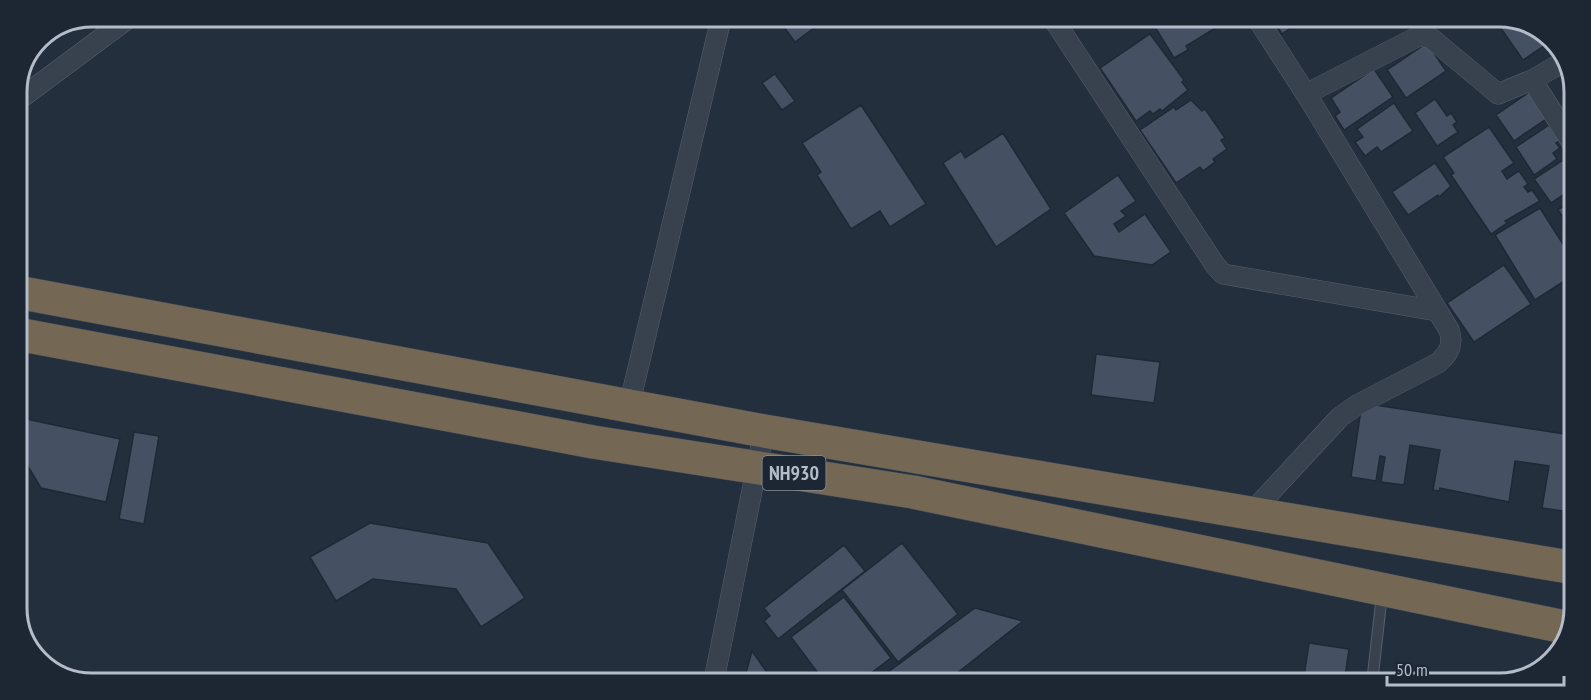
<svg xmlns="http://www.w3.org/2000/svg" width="1591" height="700" viewBox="0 0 1591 700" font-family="'PT Sans Narrow',sans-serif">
<rect width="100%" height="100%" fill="#242f3e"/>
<path fill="#455162" stroke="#1f2835" stroke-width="1.5" d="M 793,19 L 826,19 L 795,42 L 784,27 Z
M 1166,21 L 1220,21 L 1222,24 L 1186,46 L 1188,50 L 1174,58 L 1155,27 Z
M 1274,21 L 1299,21 L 1299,22 L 1282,34 Z
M 1507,22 L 1528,22 L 1551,41 L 1523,60 L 1500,27 Z
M 1150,34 L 1184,80 L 1182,82 L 1188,90 L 1162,111 L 1160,109 L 1153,114 L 1150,111 L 1136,121 L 1100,68 Z
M 1427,43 L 1446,71 L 1406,98 L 1387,70 Z
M 1374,69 L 1393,97 L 1344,130 L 1335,116 L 1340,112 L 1331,98 Z
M 775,74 L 795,101 L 782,110 L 762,83 Z
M 1531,91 L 1549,117 L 1514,141 L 1496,115 Z
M 1435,99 L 1447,116 L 1451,113 L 1457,122 L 1453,125 L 1458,132 L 1437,146 L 1415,113 Z
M 1191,100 L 1202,111 L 1205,109 L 1225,138 L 1221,140 L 1227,149 L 1213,159 L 1215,162 L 1203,171 L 1200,167 L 1176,183 L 1140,130 L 1174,107 L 1176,110 Z
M 1394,103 L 1413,131 L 1381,152 L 1377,147 L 1365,156 L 1355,142 L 1363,137 L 1357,129 Z
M 861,105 L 926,204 L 890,227 L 880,211 L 851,229 L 817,175 L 821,172 L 802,143 Z
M 1549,125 L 1560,141 L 1556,143 L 1560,148 L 1553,153 L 1557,159 L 1534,175 L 1516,147 Z
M 1489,127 L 1514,163 L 1502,171 L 1507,179 L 1519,171 L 1528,184 L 1524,187 L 1528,192 L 1532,190 L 1540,201 L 1505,221 L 1507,223 L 1491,234 L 1451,175 L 1454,173 L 1443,157 Z
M 1003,133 L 1051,209 L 996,247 L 943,163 L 961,151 L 965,158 Z
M 1566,158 L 1574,169 L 1573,188 L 1551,203 L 1534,179 Z
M 1435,163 L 1451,186 L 1439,197 L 1438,195 L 1408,215 L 1392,192 Z
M 1118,175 L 1136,201 L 1121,211 L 1126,216 L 1114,224 L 1119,232 L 1145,214 L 1171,252 L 1152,265 L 1094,256 L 1064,213 Z
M 1573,200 L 1573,232 L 1558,210 Z
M 1540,208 L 1573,260 L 1572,276 L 1535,300 L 1495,235 Z
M 1504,265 L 1531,304 L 1474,342 L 1447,303 Z
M 1096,354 L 1160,362 L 1154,403 L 1091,395 Z
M 1362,403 L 1571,435 L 1570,512 L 1542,508 L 1549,466 L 1515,461 L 1509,502 L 1440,488 L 1439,491 L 1433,490 L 1440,450 L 1410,445 L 1404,485 L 1381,482 L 1385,457 L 1380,456 L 1376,481 L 1351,477 Z
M 17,417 L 120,439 L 106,502 L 41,488 L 17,448 Z
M 134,432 L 159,436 L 144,524 L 119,519 Z
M 370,523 L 488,543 L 525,598 L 481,627 L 456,589 L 373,579 L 336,601 L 310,557 Z
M 902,543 L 958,614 L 898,662 L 842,590 Z
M 844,545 L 865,571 L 778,639 L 764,621 L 770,616 L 764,608 Z
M 844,597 L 891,658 L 860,681 L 824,681 L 791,637 Z
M 975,608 L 1023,621 L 947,681 L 876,681 Z
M 1309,643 L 1349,649 L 1344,683 L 1303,683 Z
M 752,651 L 773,681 L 744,680 Z"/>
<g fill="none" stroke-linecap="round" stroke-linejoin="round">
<defs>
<path id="lane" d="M 1372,683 L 1382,594"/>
<path id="street" d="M 1054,20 L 1215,265 L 1223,274 L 1437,311
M 1532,80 L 1574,146
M 1306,94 L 1419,36 L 1431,38 L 1498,94 L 1532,80 L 1565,61
M 17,101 L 130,17
M 629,406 L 721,19
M 1251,513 L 1340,417 L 1357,405 L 1438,363 C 1449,353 1454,345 1449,330 L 1313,105 L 1259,21
M 714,680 L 764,431"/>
<path id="highway" d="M 17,292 L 764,431 L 1569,567
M 17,334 L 593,442 L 913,492 L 1569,628"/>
</defs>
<use href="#lane" stroke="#565f6c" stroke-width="12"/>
<use href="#street" stroke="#565f6c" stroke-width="21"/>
<use href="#highway" stroke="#434c59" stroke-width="34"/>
<use href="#lane" stroke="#38414e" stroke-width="10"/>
<use href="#street" stroke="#38414e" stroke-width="20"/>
<use href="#highway" stroke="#746855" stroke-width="33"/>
</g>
<g text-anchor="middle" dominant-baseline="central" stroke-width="6" stroke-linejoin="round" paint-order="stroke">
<rect fill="#1d2633" stroke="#878f9c" stroke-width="1.5" x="762.5" y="456" width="63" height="34" rx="4.5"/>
<g font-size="20" font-weight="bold" fill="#b4bcc9">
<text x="794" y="473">NH930</text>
</g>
</g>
<path d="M0 0H1591V700H0ZM92 27H1499A65 65 0 0 1 1564 92V608A65 65 0 0 1 1499 673H92A65 65 0 0 1 27 608V92A65 65 0 0 1 92 27Z" fill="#1d2633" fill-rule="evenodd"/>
<path fill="none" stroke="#b4bcc9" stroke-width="3" d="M92 27H1499A65 65 0 0 1 1564 92V608A65 65 0 0 1 1499 673H92A65 65 0 0 1 27 608V92A65 65 0 0 1 92 27Z"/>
<path d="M1387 676v9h177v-9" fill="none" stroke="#b4bcc9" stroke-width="3"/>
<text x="1396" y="676" font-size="18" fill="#b4bcc9" stroke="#1d2633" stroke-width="4.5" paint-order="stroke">50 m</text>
</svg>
